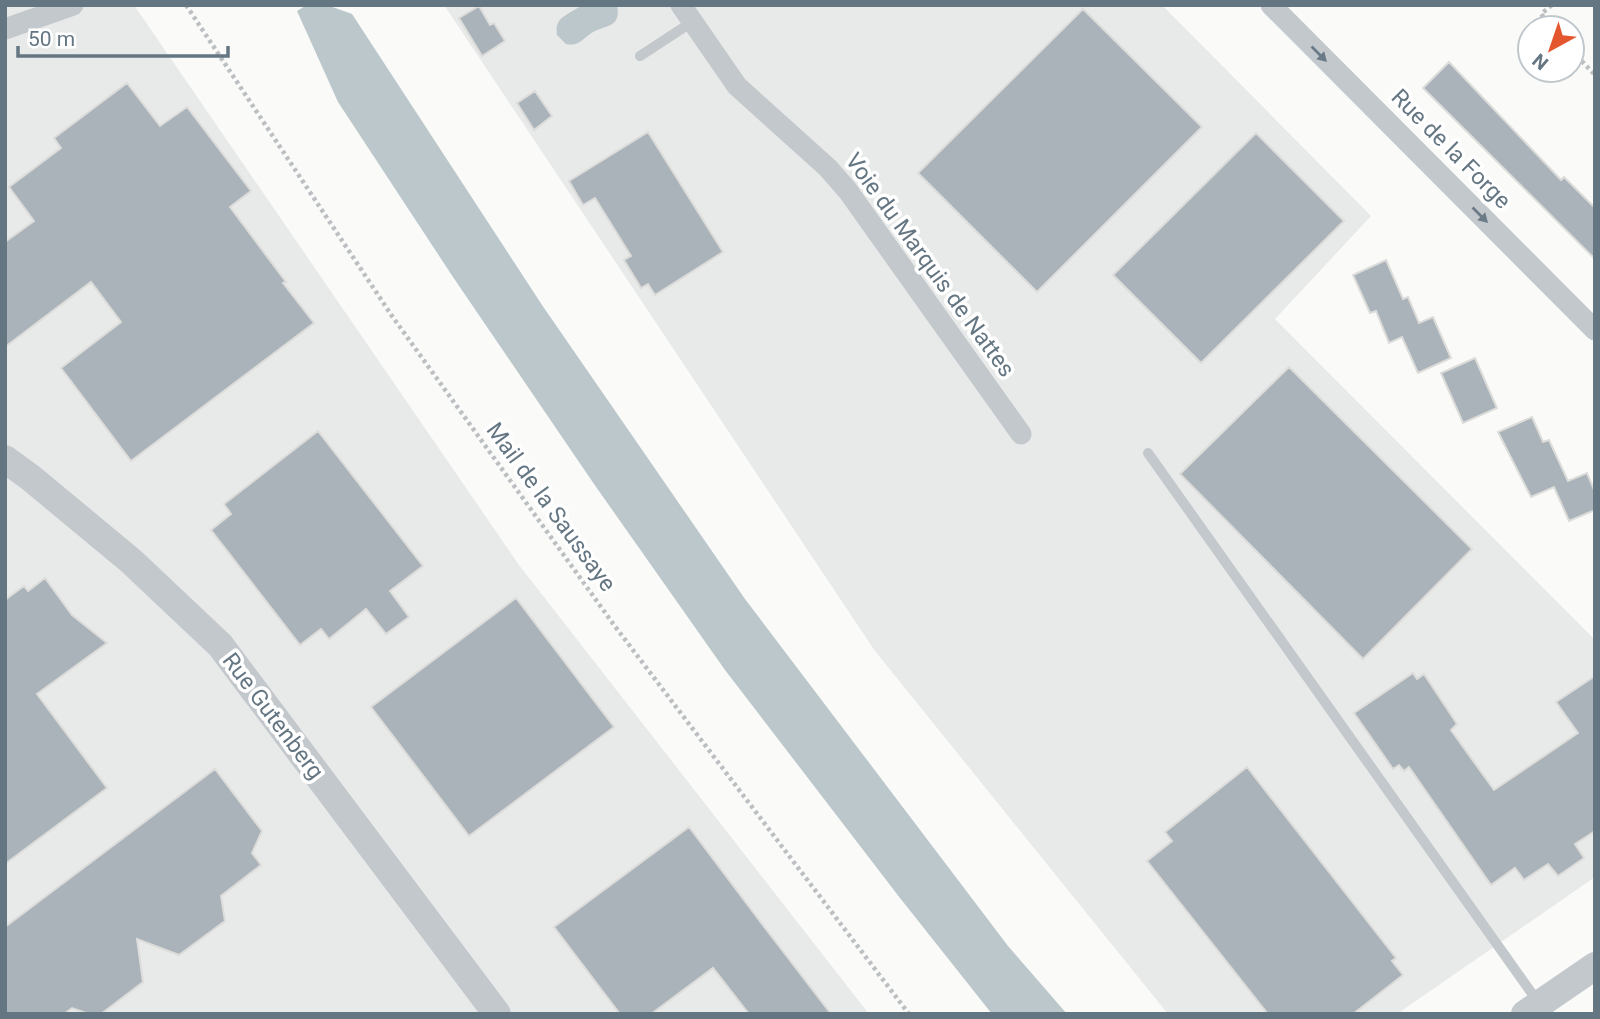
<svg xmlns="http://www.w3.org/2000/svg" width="1600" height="1019" viewBox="0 0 1600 1019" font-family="Roboto,sans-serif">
<rect width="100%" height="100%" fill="#fafaf8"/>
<path fill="#e8e9e9" d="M 5,5 L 134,5 L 519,565 L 869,1014 L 5,1014 Z
M 444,5 L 1162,5 L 1371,216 L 1275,319 L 1595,640 L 1595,877 L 1397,1014 L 1168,1014 L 875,651 Z"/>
<path fill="#bbc7cb" d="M 307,5 L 327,5 L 352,14 L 542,305 L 745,599 L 1008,946 L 1067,1014 L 992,1014 L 900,898 L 725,670 L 594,484 L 453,277 L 338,102 L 297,11 Z
M 582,5 L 617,5 C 621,26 609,25 595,31 C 583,37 580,47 566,44 L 557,35 C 554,16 569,15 582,5 Z"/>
<path fill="#aab3b9" stroke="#dcdcda" stroke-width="2" d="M 479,6 L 490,25 L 494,23 L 505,41 L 482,56 L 459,18 Z
M 1083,9 L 1202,127 L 1037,292 L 918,173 Z
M 1449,62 L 1561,180 L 1564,177 L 1595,208 L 1595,259 L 1423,88 Z
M 127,83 L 160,126 L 187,107 L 251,191 L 230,207 L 286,282 L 283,283 L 314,323 L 131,461 L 61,368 L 121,322 L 91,282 L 5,347 L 5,242 L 34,221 L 9,187 L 61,148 L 54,138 Z
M 535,91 L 552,116 L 534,130 L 517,103 Z
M 648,132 L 723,252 L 655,295 L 648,284 L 641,288 L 624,260 L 631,256 L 595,198 L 583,205 L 569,181 Z
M 1256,133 L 1344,221 L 1201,363 L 1113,275 Z
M 1386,260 L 1403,299 L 1408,297 L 1419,323 L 1433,317 L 1451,358 L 1418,373 L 1402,337 L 1389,343 L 1376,311 L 1370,313 L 1353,275 Z
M 1475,358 L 1497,408 L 1463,423 L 1441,373 Z
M 1289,367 L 1472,549 L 1363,659 L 1180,474 Z
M 1532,417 L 1543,442 L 1549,440 L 1568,481 L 1587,473 L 1595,492 L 1595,510 L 1569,521 L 1554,487 L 1531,497 L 1498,432 Z
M 318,431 L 423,566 L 390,591 L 409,617 L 386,634 L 366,609 L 329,639 L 321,629 L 300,645 L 211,530 L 231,514 L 224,504 Z
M 45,578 L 72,615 L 107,643 L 37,694 L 107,788 L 5,864 L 5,600 L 24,586 L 28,591 Z
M 516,598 L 614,727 L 469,836 L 371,707 Z
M 1413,673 L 1417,679 L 1424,674 L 1457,724 L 1451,730 L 1494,790 L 1578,733 L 1556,702 L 1595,676 L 1595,831 L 1575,844 L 1584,858 L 1558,876 L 1548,864 L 1524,880 L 1515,868 L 1491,885 L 1409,767 L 1404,771 L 1399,765 L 1393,769 L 1354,713 Z
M 1247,767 L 1396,958 L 1392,961 L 1403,975 L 1353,1014 L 1268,1014 L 1147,861 L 1172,841 L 1165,832 Z
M 215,769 L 262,831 L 252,853 L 261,865 L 221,896 L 225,921 L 179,955 L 137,939 L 143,982 L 101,1014 L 89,1014 L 72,1008 L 64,1014 L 5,1014 L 5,927 Z
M 689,827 L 765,928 L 831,1014 L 749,1014 L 713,968 L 651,1014 L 620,1014 L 554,927 Z"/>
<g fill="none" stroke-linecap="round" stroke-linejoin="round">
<path stroke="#bbbfc2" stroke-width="4.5" stroke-dasharray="3.5 3.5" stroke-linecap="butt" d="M 186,5 L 392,316 L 614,625 L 909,1014
M 1552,28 L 1541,14 L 1552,5
M 1572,51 L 1595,75"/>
<path stroke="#c3c8cc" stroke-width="10" d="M 640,56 L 692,22
M 1148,453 L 1538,1002"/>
<path stroke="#c3c8cc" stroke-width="21" d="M 681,5 L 737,86 L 828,168 L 848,191 L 1021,434
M 1271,5 L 1595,330
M 5,29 L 73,5"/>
<path stroke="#c3c8cc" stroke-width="28" d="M 5,459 L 31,478 L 131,561 L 220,645 L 497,1014
M 1525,1014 L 1595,966"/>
</g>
<defs><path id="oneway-solid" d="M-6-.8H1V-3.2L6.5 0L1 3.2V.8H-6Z" transform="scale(1.75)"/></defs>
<g fill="#6a7a87">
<use href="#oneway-solid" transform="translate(1319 54) rotate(45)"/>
<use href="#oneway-solid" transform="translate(1480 215) rotate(45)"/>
</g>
<g text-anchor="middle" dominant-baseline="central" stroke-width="7" stroke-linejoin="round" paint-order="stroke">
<g font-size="23" fill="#657683" stroke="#fff">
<text transform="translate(1451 149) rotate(45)">Rue de la Forge</text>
<text transform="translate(930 265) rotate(54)">Voie du Marquis de Nattes</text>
<text transform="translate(551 507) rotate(54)">Mail de la Saussaye</text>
<text transform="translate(273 716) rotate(53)">Rue Gutenberg</text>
</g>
</g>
<rect width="1600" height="1019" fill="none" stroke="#657683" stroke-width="14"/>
<g transform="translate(1551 49) rotate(220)"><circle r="33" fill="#ffffff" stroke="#c1c8cd" stroke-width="2"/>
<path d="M0-5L12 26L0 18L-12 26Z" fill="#e4572e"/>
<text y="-10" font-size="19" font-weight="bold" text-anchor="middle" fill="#657683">N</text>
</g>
<path d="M18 46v10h210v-10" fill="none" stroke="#657683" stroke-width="3.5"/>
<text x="28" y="46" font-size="21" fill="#657683" stroke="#ffffff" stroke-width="5" paint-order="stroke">50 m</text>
</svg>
